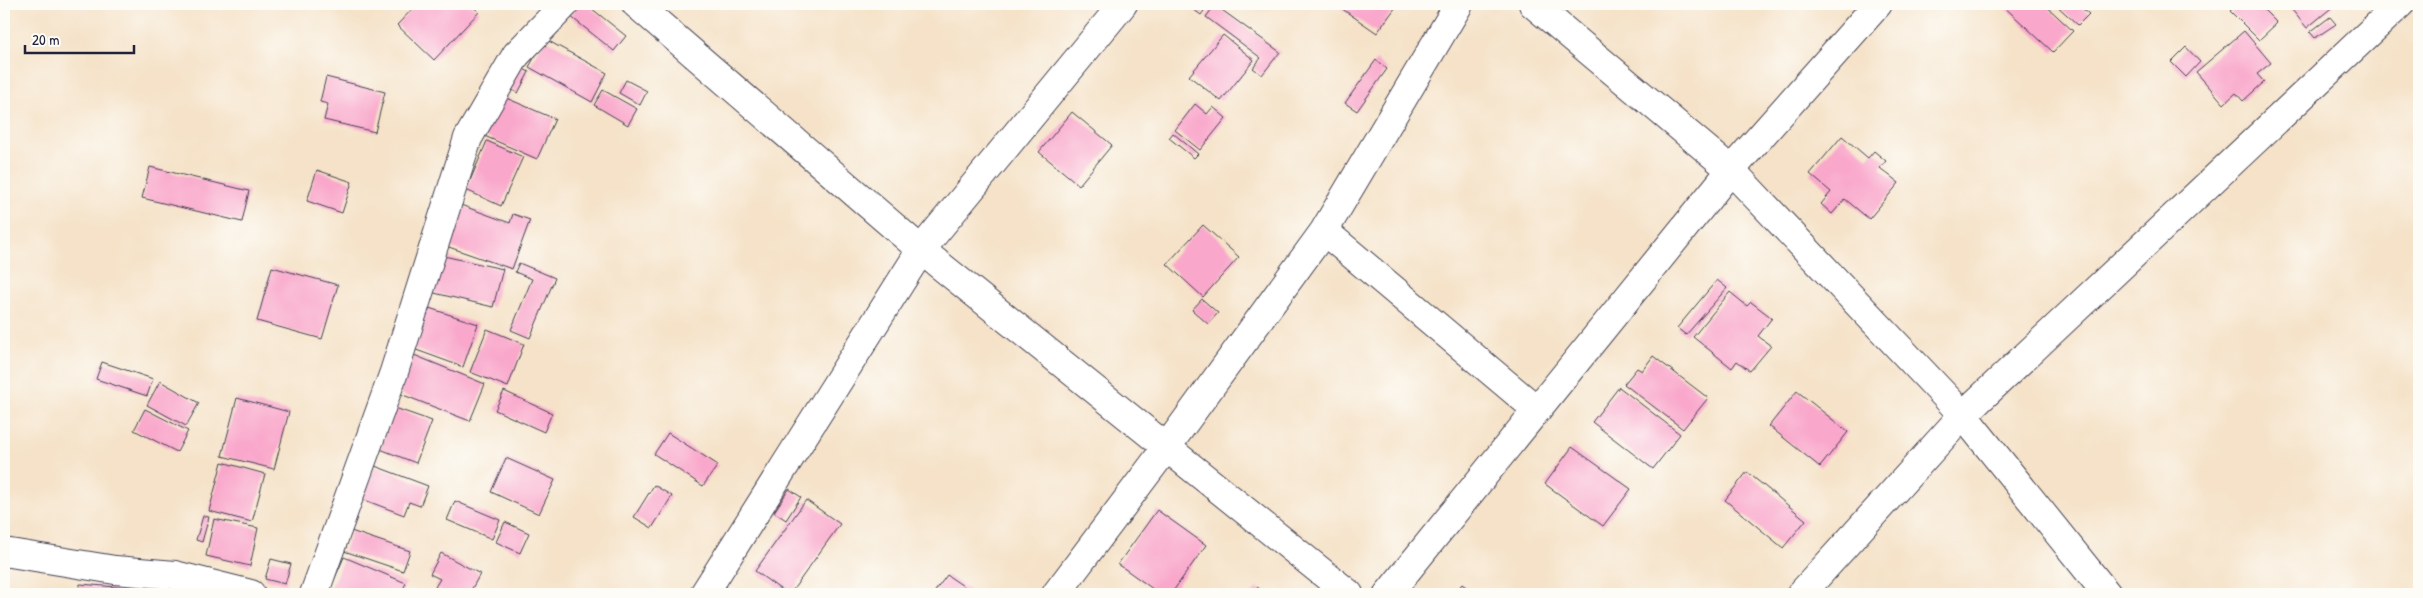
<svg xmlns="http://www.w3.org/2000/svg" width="2423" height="598" viewBox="0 0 2423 598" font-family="'Patrick Hand',sans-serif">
<rect width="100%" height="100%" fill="#fdfcf7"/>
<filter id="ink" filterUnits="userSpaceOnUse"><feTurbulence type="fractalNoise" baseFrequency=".02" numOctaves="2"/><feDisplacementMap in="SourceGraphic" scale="10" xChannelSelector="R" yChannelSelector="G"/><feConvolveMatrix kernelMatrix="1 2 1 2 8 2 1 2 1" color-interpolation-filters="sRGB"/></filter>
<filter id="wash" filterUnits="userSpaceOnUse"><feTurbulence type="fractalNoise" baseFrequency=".0096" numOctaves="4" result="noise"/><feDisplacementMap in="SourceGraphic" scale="20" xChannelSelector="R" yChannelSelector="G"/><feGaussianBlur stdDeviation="1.12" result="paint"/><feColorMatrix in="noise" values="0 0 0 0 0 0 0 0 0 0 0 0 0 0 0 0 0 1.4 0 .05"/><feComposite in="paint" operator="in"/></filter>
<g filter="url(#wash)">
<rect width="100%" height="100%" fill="#f5e2c8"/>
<g id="blocks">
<path fill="#f9a7cb" d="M 417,4 L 470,4 L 479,12 L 434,60 L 397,25 Z
M 580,4 L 586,4 L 626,36 L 614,51 L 570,16 Z
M 1186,4 L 1209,4 L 1201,15 Z
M 1335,4 L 1398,4 L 1377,33 Z
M 2001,4 L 2044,4 L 2073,31 L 2053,52 Z
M 2055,4 L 2077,4 L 2089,14 L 2078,25 Z
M 2237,4 L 2258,4 L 2277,23 L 2259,40 L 2230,11 Z
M 2287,4 L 2336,4 L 2307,28 Z
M 1215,5 L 1280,52 L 1262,75 L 1253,68 L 1261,58 L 1206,17 Z
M 2330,17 L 2336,24 L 2315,38 L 2310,32 Z
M 2244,31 L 2271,63 L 2257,74 L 2264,82 L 2243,101 L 2236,93 L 2224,104 L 2196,72 Z
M 1223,35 L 1254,60 L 1221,101 L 1189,76 Z
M 545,39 L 607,73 L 592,102 L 529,67 Z
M 2186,47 L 2200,62 L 2186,77 L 2171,62 Z
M 1376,60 L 1387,69 L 1357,111 L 1345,103 Z
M 514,64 L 529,72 L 518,93 L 502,85 Z
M 326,77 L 385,92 L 375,132 L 324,120 L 328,104 L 320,102 Z
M 626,80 L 647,91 L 640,105 L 619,93 Z
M 603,90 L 637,109 L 628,125 L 594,105 Z
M 497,94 L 555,119 L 537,159 L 480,134 Z
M 1195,104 L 1207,114 L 1213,107 L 1226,118 L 1200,150 L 1175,130 Z
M 1072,112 L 1112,145 L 1079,185 L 1039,152 Z
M 1173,133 L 1198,154 L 1194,158 L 1169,138 Z
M 1842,136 L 1868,158 L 1874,151 L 1886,161 L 1880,168 L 1899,183 L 1869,219 L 1845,199 L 1832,214 L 1821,204 L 1831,192 L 1810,174 Z
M 487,141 L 523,157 L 501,206 L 466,190 Z
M 150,167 L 249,191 L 242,222 L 142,198 Z
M 317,170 L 352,182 L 342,213 L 307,201 Z
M 458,204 L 510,223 L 513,214 L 530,220 L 512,269 L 443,245 Z
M 1203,225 L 1239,257 L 1203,297 L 1167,264 Z
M 439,255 L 503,269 L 493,307 L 430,292 Z
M 519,263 L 555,278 L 530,338 L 511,330 L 532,279 L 515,272 Z
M 272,267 L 338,285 L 322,339 L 257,321 Z
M 1717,280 L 1727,288 L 1686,335 L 1677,328 Z
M 1730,292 L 1747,306 L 1751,302 L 1772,318 L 1758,336 L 1771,346 L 1750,371 L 1737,361 L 1732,368 L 1693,337 Z
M 1202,299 L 1218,313 L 1208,324 L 1192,310 Z
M 423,306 L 478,324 L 463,367 L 408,347 Z
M 487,329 L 524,344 L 508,387 L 470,372 Z
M 414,355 L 485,384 L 470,421 L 398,393 Z
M 1653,356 L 1708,398 L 1683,429 L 1624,384 L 1637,368 L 1642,371 Z
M 102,362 L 153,379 L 147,396 L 96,379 Z
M 160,381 L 199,403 L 186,426 L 147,405 Z
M 1619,387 L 1680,434 L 1653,469 L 1592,422 Z
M 504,391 L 552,413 L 544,432 L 495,410 Z
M 1797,391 L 1848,432 L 1820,467 L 1769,426 Z
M 237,398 L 289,412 L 274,469 L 222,456 Z
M 395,408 L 432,421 L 416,463 L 380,449 Z
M 145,409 L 188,431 L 177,452 L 134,430 Z
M 668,433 L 718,465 L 703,486 L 654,454 Z
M 1572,447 L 1631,489 L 1603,526 L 1545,484 Z
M 506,458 L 555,480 L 539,514 L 491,492 Z
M 222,462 L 265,474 L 252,522 L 209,511 Z
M 375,466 L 428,486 L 420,506 L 409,502 L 404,515 L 362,499 Z
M 1747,472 L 1806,520 L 1783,548 L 1725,500 Z
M 654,485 L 672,496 L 652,528 L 634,517 Z
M 789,489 L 801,497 L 786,520 L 774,512 Z
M 806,500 L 840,524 L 790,594 L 787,594 L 755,571 Z
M 455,501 L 500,520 L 492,539 L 447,520 Z
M 1157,510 L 1206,545 L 1171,594 L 1160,594 L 1118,564 Z
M 203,516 L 209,517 L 202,542 L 196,540 Z
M 214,519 L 258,528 L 250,566 L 206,556 Z
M 505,522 L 529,533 L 520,553 L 496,542 Z
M 351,531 L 410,551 L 403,571 L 344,551 Z
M 441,553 L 480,574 L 469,594 L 448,594 L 435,587 L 440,579 L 430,574 Z
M 344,557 L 406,583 L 401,594 L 328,594 Z
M 271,559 L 291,564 L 285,584 L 265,579 Z
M 947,575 L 975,594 L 933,594 Z
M 80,584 L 129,588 L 128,594 L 79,594 Z
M 1462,584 L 1475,594 L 1454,594 Z
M 1257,587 L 1266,594 L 1252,594 Z"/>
</g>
</g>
<g filter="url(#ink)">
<use href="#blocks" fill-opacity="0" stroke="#423f50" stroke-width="1"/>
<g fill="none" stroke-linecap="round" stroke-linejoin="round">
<defs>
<path id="minor" d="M 636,4 L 921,250 L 1349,594
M 1533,4 L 1731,170 L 1963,415 L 2107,594
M 1324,231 L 1537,410
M 4,552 L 115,570 L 175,575 L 251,594
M 314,594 L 394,372 L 468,138 L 516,55 L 565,4
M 704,594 L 921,250 L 1123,4
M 1056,594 L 1166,448 L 1324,231 L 1459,4
M 1388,594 L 1731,170 L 1878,4
M 1801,594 L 1963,415 L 2400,4"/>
</defs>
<use href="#minor" stroke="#423f50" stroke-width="30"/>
<use href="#minor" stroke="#fff" stroke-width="28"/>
</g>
</g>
<rect width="2423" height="598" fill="none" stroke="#fdfcf7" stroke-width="20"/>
<path d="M25 45v8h109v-8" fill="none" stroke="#22223b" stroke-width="2.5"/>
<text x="32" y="45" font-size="15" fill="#22223b" stroke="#fdfcf7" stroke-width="4" paint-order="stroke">20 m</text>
</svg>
